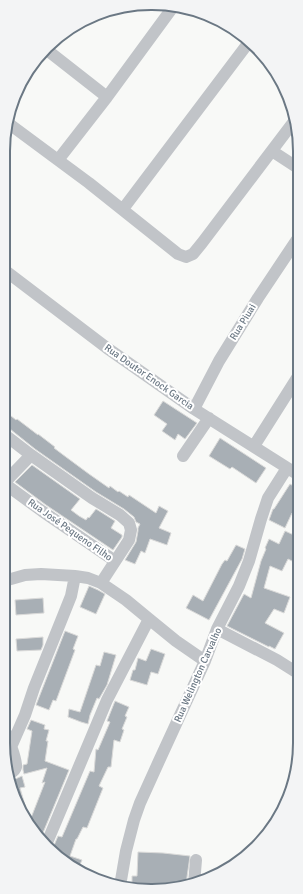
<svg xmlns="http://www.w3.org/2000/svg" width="303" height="894" viewBox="0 0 303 894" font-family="Signika,sans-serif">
<rect width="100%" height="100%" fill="#f8f9f7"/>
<path fill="#a8afb5" stroke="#dadad9" d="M 163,401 L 197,423 L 185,439 L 178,434 L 175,440 L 162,431 L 167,424 L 154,415 Z
M 6,412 L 16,420 L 17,419 L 38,435 L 38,434 L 55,447 L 54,448 L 66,457 L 89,474 L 109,488 L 110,486 L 118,492 L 119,491 L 128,497 L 129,495 L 156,513 L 159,506 L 168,511 L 159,528 L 171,533 L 167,545 L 150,539 L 145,553 L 141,551 L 135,564 L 125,560 L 136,542 L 138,531 L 138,528 L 140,524 L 136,522 L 134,517 L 124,509 L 96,492 L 35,449 L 10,429 L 6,428 Z
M 220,438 L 266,468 L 256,483 L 232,467 L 230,469 L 209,456 Z
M 32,465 L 80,499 L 71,510 L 79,516 L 86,520 L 88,517 L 89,518 L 96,509 L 115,521 L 111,528 L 122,535 L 122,537 L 113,550 L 46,505 L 15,482 Z
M 290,484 L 297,488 L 297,516 L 292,513 L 285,528 L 269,520 L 273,509 L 274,509 Z
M 285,531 L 296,536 L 296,563 L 288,559 L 282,571 L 270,566 L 264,588 L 290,597 L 284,613 L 274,609 L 265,623 L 284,633 L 275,649 L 269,646 L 269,647 L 227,626 L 244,594 L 251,598 L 261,561 L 266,549 L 265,548 L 269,539 L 279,544 Z
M 236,545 L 245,549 L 242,559 L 209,620 L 186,608 L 193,595 L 203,601 L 222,564 L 225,560 L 227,561 Z
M 89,586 L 98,590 L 105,594 L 96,614 L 80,607 Z
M 43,598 L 44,613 L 16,615 L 15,600 Z
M 65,631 L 78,636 L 73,649 L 75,650 L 56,701 L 53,700 L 49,710 L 36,705 Z
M 43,637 L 43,645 L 41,650 L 17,651 L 16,639 Z
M 151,649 L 165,654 L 158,674 L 151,672 L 147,685 L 130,680 L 133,670 L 135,670 L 138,658 L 146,661 Z
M 104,652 L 116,655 L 107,685 L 99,699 L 97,698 L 90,715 L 88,724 L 81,722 L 68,717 L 69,709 L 80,712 L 96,665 L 100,666 Z
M 115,701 L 129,707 L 125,716 L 127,717 L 122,729 L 124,730 L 120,742 L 114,740 L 111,767 L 108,767 L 99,786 L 103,788 L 87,828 L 83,827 L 77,839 L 76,839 L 70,856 L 82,860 L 79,867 L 71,864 L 52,850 L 58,836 L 62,837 L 90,771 L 94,772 L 96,749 L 98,750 L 110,722 L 107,721 Z
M 31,720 L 45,725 L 44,729 L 49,730 L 46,741 L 48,741 L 45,761 L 69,770 L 40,840 L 29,823 L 45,782 L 42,783 L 47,768 L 24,774 L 23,770 L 23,765 L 27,764 L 32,731 L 27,729 Z
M 22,776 L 25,787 L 20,788 L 29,819 L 27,820 L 14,799 L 11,781 Z
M 138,852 L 163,853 L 190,856 L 186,884 L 180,883 L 179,887 L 132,890 L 132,876 L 137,876 Z"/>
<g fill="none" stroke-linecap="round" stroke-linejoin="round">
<path stroke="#c1c4c8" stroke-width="12" d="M 47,50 L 107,97
M 8,123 L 89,183 L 178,254 L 186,257 L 193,254 L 202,243 L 295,120
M 272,151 L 298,168
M 58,160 L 107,97 L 173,7
M 123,209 L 249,42
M 7,272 L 107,348 L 194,409 L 297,474
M 194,409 L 219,361 L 258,298 L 298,238
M 5,435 L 31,455 L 92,498 L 120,515 L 129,523 L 131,530 L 129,540 L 101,583
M 254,446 L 297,378
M 183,456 L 209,418
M 5,482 L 31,455
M 5,484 L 42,511 L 115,561
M 4,581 L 25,575 L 41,574 L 75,576 L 88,578 L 101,583 L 126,600 L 149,619 L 176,641 L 205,661
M 217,629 L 277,660 L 296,672
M 3,727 C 7,735 17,759 16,767 C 15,771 12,772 9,774
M 11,747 L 25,715 L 34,688 L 63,616 L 71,596 L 75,576
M 46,845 L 107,700 L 149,619
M 194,884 L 196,860
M 120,886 L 126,851 L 134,820 L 140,803 L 159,761 L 205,661 L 217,629 L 239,586 L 249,561 L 261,519 L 268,498 L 287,468"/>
</g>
<g text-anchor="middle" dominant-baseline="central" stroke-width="4" stroke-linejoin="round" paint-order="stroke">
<g font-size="10" fill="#6b7884" stroke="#fff">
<text transform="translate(243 322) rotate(-58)">Rua Piuai</text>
<text transform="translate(149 377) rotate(35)">Rua Doutor Enock Garcia</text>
<text transform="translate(70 530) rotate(35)">Rua José Pequeno Filho</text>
<text transform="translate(198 675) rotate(-66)">Rua Welington Carvalho</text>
</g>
</g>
<path d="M0 0H303V894H0ZM151 10H152A141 141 0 0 1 293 151V743A141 141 0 0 1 152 884H151A141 141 0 0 1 10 743V151A141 141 0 0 1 151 10Z" fill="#f3f4f5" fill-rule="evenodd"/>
<path fill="none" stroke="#6b7884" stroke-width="2" d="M151 10H152A141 141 0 0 1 293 151V743A141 141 0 0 1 152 884H151A141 141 0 0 1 10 743V151A141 141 0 0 1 151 10Z"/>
</svg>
